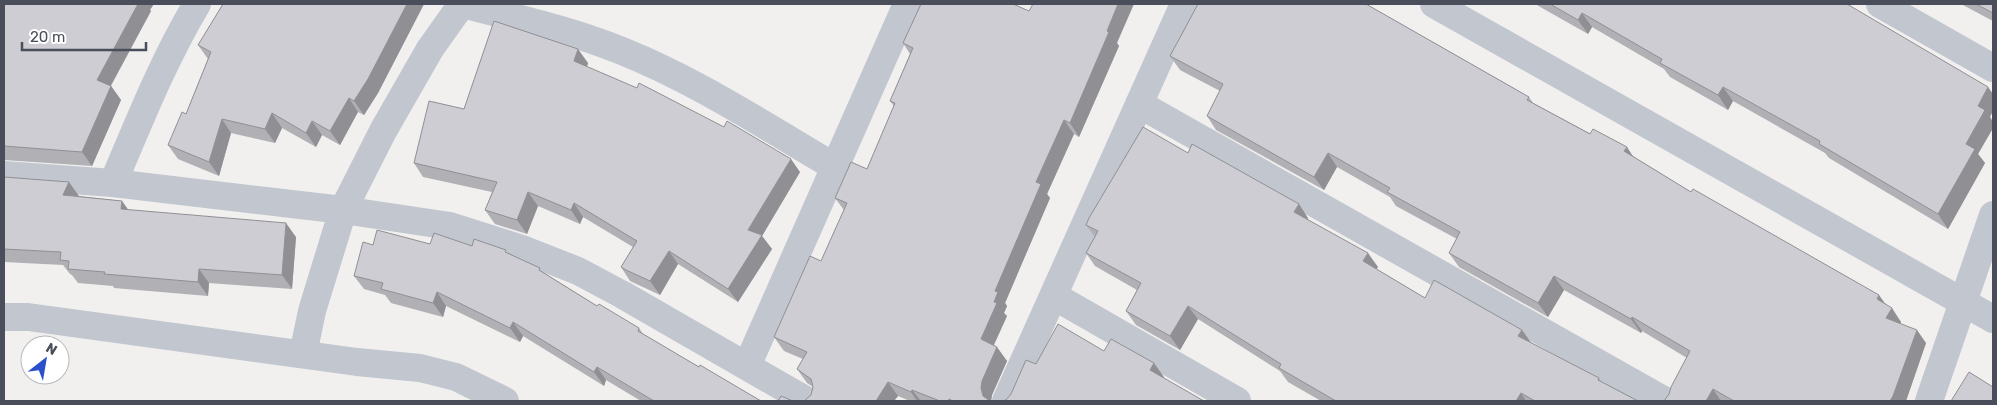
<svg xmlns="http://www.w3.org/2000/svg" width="1997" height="405" viewBox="0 0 1997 405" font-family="Rubik,sans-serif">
<rect width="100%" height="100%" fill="#f1f0ef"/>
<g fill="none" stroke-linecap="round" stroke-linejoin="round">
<path stroke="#c1c6cf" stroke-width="28" d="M 462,4 C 516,18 570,30 622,51 C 697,81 765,126 835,167
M 1434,4 L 1993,319
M 1880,4 L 1993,68
M 1139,104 L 1665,401
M 4,175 L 113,183 L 343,210 L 450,226 L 522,249 L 578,271 L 623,295 L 807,401
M 113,183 C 139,122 163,61 197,4
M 1054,296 L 1237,401
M 303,354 L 312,311 L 343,210 L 383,131 L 430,49 L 462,4
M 747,366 L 907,4
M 1006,401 L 1184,4
M 1929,401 L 1993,215"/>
<path stroke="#c1c6cf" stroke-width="28" d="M 4,317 L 28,317 L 357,362 L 420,368 L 456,377 L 505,401"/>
</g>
<path fill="#b0b0b5" d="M 4,4 L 150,10 L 151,11 L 111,86 L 121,100 L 92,166 L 4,160 Z
M 223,4 L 424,4 L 378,93 L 364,115 L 358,112 L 340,145 L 322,135 L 316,147 L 282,128 L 275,143 L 231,133 L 219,176 L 178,159 L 168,145 L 186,114 L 208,59 L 198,45 Z
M 1197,4 L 1366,4 L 1529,97 L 1533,103 L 1634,157 L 1691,192 L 1886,305 L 1901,322 L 1900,324 L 1926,343 L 1906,401 L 1664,401 L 1669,394 L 1687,358 L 1642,331 L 1641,333 L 1564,290 L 1548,317 L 1459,267 L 1449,253 L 1457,239 L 1396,206 L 1390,197 L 1337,167 L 1324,190 L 1216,130 L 1207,116 L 1220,91 L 1180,70 L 1170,56 L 1198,5 Z
M 1535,4 L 1847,4 L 1990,117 L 1993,122 L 1993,128 L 1978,154 L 1985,163 L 1948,229 L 1829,158 L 1825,153 L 1733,101 L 1728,110 L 1670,77 L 1664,69 L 1592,27 L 1588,34 Z
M 1961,4 L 1993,4 L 1993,21 Z
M 1029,11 L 1117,43 L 1119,46 L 1079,137 L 1074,134 L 1047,194 L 1050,198 L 1005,303 L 1007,306 L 1004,313 L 1007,316 L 994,345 L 1007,361 L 992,395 L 991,401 L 910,401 L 898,396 L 894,401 L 804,401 L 811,395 L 813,387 L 807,383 L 797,369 L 803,359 L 784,351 L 774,337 L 821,261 L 844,210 L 835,198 L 867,169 L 894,106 L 890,101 L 910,54 L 903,43 Z
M 588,63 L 587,67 L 800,172 L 762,236 L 772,249 L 738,302 L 678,264 L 660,295 L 630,281 L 621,267 L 633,247 L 583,217 L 580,224 L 538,206 L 527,234 L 495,224 L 485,210 L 492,192 L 423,177 L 414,163 L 464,109 Z
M 1188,153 L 1308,218 L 1307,219 L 1378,267 L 1376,269 L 1425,298 L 1522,330 L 1531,343 L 1599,378 L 1601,381 L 1638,401 L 1321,401 L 1288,382 L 1280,371 L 1198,319 L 1180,350 L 1136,325 L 1126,311 L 1137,290 L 1095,266 L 1086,253 L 1095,237 L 1086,225 Z
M 4,177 L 79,196 L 122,201 L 128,210 L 296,237 L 292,289 L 209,283 L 208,296 L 114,288 L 113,286 L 78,283 L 72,275 L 70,274 L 63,265 L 4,262 Z
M 430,244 L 472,246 L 509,253 L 543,272 L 597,306 L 639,328 L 643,334 L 699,367 L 761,401 L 641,401 L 606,380 L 604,386 L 523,336 L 520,342 L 446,306 L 443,317 L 391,303 L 385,295 L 364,289 L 354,276 L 373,245 Z"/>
<path fill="#909094" d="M 138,4 L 154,4 L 150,10 L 151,11 L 106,94 L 97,80 Z
M 407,4 L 424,4 L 378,93 L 364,115 L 354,101 Z
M 1118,4 L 1134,4 L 1117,43 L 1119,46 L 1079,137 L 1070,123 Z
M 1582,13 L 1592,27 L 1588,34 L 1578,20 Z
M 578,49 L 588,63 L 584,75 L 574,61 Z
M 111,86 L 121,100 L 92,166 L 82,152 Z
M 1723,87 L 1733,101 L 1728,110 L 1718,95 Z
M 1988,87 L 1993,94 L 1993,111 L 1990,117 L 1993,122 L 1993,128 L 1978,154 L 1985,163 L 1948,229 L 1938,214 L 1966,144 L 1978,106 Z
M 349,98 L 358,112 L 340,145 L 330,131 Z
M 272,113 L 282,128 L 275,143 L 265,129 Z
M 222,119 L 231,133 L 219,176 L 209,162 Z
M 1064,120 L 1074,134 L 1047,194 L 1050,198 L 1005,303 L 1007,306 L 1004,313 L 1007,316 L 990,353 L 981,339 L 994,302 L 995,291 L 1036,182 Z
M 312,121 L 322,135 L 316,147 L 306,133 Z
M 1627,147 L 1636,161 L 1624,151 Z
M 1328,153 L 1337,167 L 1324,190 L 1314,177 Z
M 791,159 L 800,172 L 762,236 L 772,249 L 738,302 L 728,289 L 748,230 Z
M 69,182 L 79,196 L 63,195 Z
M 528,192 L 538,206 L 527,234 L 517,220 Z
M 122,201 L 132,215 L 121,209 Z
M 574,203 L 583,217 L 580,224 L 571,210 Z
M 1299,204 L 1308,218 L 1304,226 L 1294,212 Z
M 286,223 L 296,237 L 292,289 L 282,275 Z
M 669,251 L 678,264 L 660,295 L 650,281 Z
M 1368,253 L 1378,267 L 1373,274 L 1363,261 Z
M 199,269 L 209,283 L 208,296 L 198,282 Z
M 1554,276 L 1564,290 L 1548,317 L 1538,303 Z
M 437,292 L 446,306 L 443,317 L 433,303 Z
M 1879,295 L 1889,309 L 1877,299 Z
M 1188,306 L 1198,319 L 1180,350 L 1170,336 Z
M 1892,308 L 1901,322 L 1895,332 L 1886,318 Z
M 1632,317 L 1642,331 L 1641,333 L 1631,319 Z
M 513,322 L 523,336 L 520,342 L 510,328 Z
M 1522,330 L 1532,344 L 1518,336 Z
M 1917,330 L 1926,343 L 1906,401 L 1890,401 Z
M 997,347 L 1007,361 L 992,395 L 991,401 L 987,401 L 983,396 L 981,388 L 982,381 Z
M 1154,363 L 1164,377 L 1159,384 L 1150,370 Z
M 597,367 L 606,380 L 604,386 L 594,372 Z
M 888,382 L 898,396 L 894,401 L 876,401 Z
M 1713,389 L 1721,401 L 1706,401 Z
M 912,390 L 921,401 L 917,401 L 911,392 Z
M 1521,393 L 1526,401 L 1516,401 Z"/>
<path fill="#cdcdd3" stroke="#909094" d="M 4,4 L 138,4 L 97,80 L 111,86 L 82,152 L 4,146 Z
M 223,4 L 407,4 L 368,79 L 354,101 L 349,98 L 330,131 L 312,121 L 306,133 L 272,113 L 265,129 L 222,119 L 209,162 L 168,145 L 182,112 L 186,114 L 211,52 L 198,45 Z
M 921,4 L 1013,4 L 1029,11 L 1033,4 L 1118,4 L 1107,31 L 1109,32 L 1070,123 L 1064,120 L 1036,182 L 1041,184 L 995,291 L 998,292 L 994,302 L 997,303 L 981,339 L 997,347 L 982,381 L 981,388 L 983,396 L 990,401 L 953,401 L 949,399 L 948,401 L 940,401 L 912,390 L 911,392 L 888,382 L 876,401 L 804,401 L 811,395 L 813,387 L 811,379 L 797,369 L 807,352 L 774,337 L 810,256 L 821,261 L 847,203 L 835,198 L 851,162 L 867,169 L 895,103 L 890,101 L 913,48 L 903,43 Z
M 1198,4 L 1366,4 L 1529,97 L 1527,100 L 1590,134 L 1593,129 L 1627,147 L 1624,151 L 1691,192 L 1693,189 L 1879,295 L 1877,299 L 1892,308 L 1886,318 L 1917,330 L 1893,396 L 1890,401 L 1734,401 L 1713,389 L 1706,401 L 1664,401 L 1669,394 L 1671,387 L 1690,351 L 1632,317 L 1631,319 L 1554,276 L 1538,303 L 1449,253 L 1460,232 L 1387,192 L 1390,188 L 1328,153 L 1314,177 L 1207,116 L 1223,84 L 1170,56 Z
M 1550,4 L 1847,4 L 1988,87 L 1978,106 L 1985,110 L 1966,144 L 1975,149 L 1938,214 L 1819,144 L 1820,141 L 1723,87 L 1718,95 L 1660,63 L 1662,59 L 1660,58 L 1582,13 L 1578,20 Z
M 1976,4 L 1993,4 L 1993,13 Z
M 494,21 L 578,49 L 574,61 L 637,88 L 639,83 L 724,127 L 727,121 L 791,159 L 748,230 L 762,235 L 728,289 L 669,251 L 650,281 L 626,270 L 621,267 L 637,241 L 574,203 L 571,210 L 528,192 L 517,220 L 485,210 L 497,182 L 414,163 L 429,101 L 464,109 Z
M 1143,127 L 1188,153 L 1192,144 L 1299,204 L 1294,212 L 1368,253 L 1363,261 L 1425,298 L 1434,280 L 1522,330 L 1518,336 L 1599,378 L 1598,380 L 1638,401 L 1535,401 L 1521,393 L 1516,401 L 1336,401 L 1279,368 L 1281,364 L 1188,306 L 1170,336 L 1126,311 L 1141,283 L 1086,253 L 1098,231 L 1086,225 L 1089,218 Z
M 4,177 L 69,182 L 63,195 L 122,201 L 121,209 L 286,223 L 282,275 L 199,269 L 198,282 L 104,274 L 105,272 L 68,269 L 69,261 L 60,260 L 61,252 L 4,249 Z
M 377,230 L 430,244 L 434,233 L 472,246 L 474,239 L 506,250 L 505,252 L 540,268 L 539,270 L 597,306 L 599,304 L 639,328 L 638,331 L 699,367 L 700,365 L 761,401 L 654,401 L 597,367 L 594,372 L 513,322 L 510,328 L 437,292 L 433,303 L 381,289 L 383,283 L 354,276 L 363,242 L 373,245 Z
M 1058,324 L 1104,351 L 1111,339 L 1154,363 L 1150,370 L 1204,401 L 1002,401 L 1006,400 L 1011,394 L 1026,360 L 1036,364 Z
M 1969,372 L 1993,387 L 1993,401 L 1951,401 Z
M 781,396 L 793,401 L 778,401 Z"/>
<rect width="1997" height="405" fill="none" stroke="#494e5a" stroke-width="10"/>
<g transform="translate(45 360) rotate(31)"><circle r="24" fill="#ffffff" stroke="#b6b8bd"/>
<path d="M0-4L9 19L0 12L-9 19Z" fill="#2c4fce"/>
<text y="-8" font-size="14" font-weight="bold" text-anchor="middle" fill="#494e5a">N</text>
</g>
<path d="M22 42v8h124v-8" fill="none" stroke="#494e5a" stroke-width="2.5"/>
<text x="30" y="42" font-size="15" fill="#494e5a" stroke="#ffffff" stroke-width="4" paint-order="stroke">20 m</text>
</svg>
